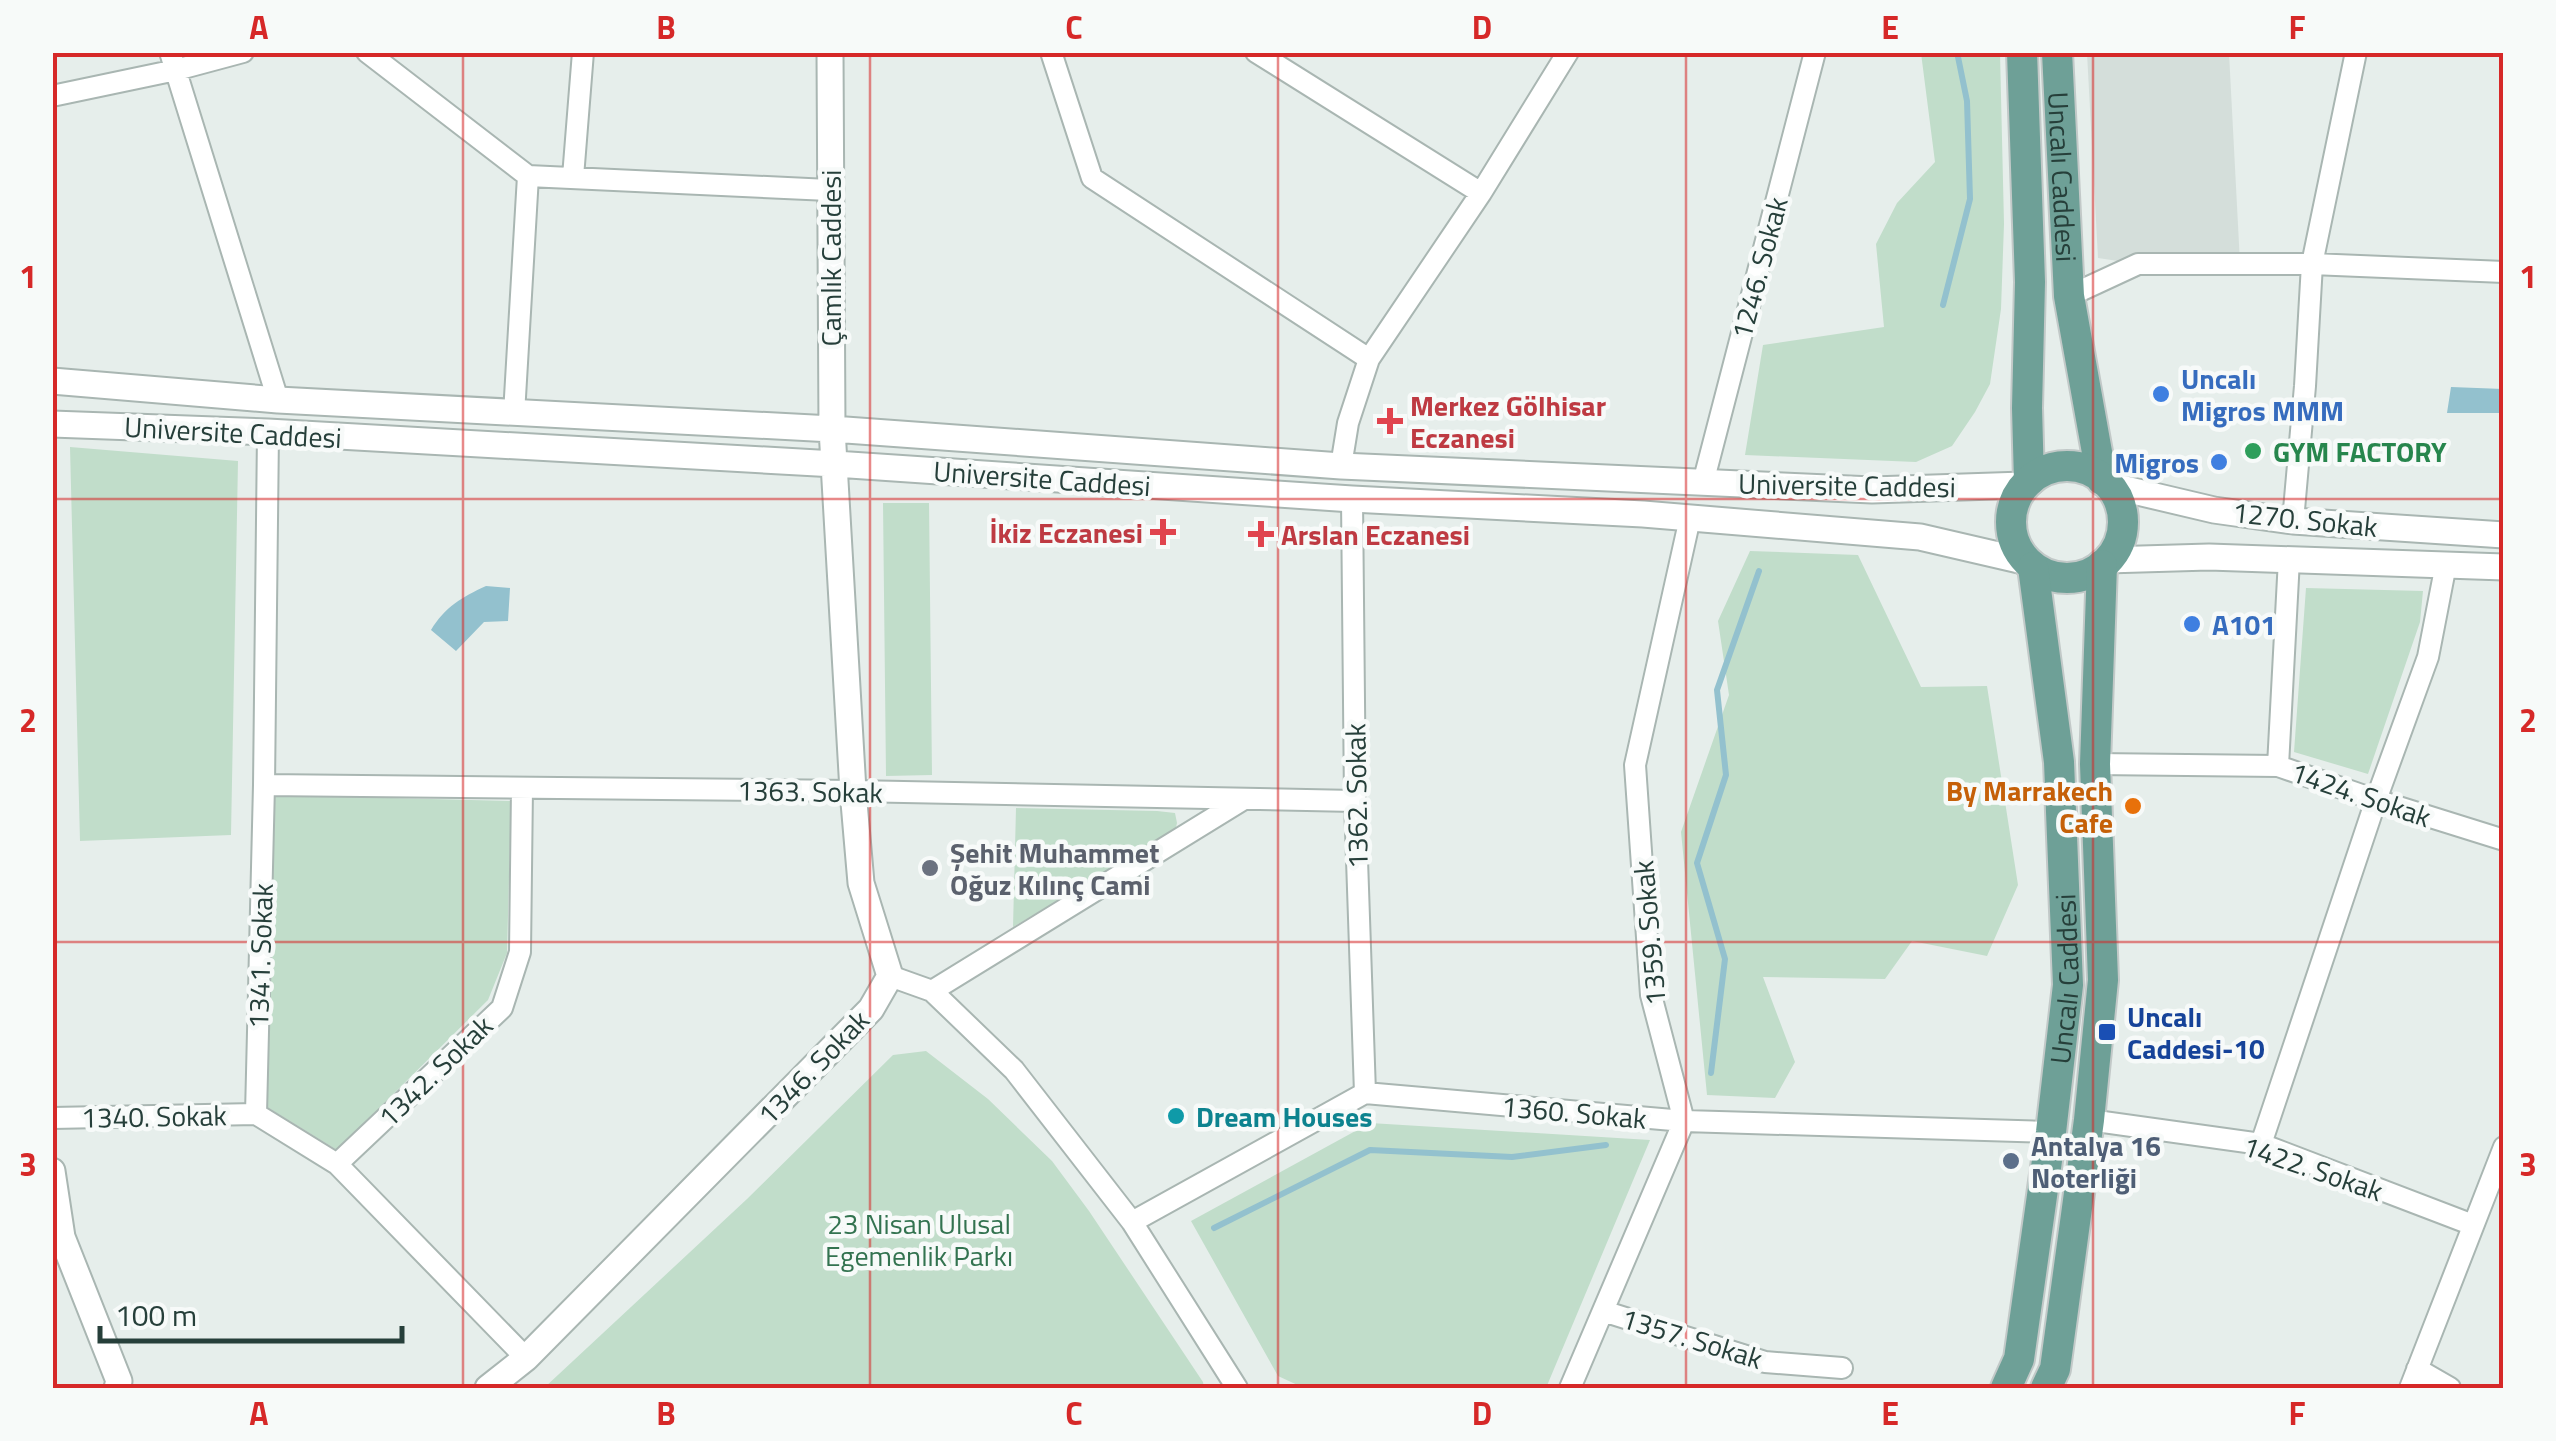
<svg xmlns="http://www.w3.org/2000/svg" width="2556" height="1441" viewBox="0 0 2556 1441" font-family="'Titillium Web',sans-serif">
<rect width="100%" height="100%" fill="#e6eeeb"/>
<path fill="#d4deda" d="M 2087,53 L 2229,53 L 2240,263 L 2138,264 L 2098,258 Z"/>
<path fill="#c1ddca" d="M 1921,53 L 2000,53 L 2004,224 L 2001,309 L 1990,384 L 1975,412 L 1952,446 L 1916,462 L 1745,455 L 1763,345 L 1884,327 L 1876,244 L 1897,203 L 1935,162 Z
M 70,447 L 238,461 L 231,835 L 80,841 Z
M 883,503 L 929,503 L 932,775 L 886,776 Z
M 1750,551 L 1858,555 L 1921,687 L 1987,686 L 2018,885 L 1987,956 L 1912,941 L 1885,979 L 1763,977 L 1795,1062 L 1775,1098 L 1707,1095 L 1681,832 L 1729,695 L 1718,621 Z
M 2306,588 L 2423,591 L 2420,622 L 2368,774 L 2294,752 Z
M 275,795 L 511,801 L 507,953 L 488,1000 L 337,1150 L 267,1107 Z
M 1016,808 L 1157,811 L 1175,813 L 1177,823 L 1175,831 L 1013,927 Z
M 926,1051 L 988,1099 L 1052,1161 L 1089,1211 L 1203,1382 L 1204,1388 L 544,1388 L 747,1199 L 893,1055 Z
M 1370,1123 L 1650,1140 L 1546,1388 L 1304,1388 L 1278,1376 L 1191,1221 Z"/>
<path fill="#93c1ce" d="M 2451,387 L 2503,389 L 2502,413 L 2447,413 Z
M 486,586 L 510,588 L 508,621 L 484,622 L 456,651 L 431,630 C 445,607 462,597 486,586 Z"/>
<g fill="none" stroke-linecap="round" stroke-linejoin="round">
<path stroke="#93c1ce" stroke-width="6" d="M 1943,305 L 1970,199 L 1967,101 L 1957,52
M 1711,1073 L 1725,959 L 1697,863 L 1726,775 L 1717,690 L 1759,571
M 1214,1228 L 1370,1150 L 1512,1157 L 1606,1145"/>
<defs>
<path id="minor" d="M 170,52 L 278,400
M 367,52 L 528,176 L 829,190
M 1051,52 L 1092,178 L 1369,359
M 1256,52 L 1481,193
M 52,96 L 176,70 L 243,52
M 573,177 L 583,52
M 2069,296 L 2138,264 L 2312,264 L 2504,272
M 514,414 L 528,176
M 268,432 L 264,785 L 256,1114 L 337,1164 L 526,1358
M 1341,466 L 1348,423 L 1369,359 L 1481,193 L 1568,52
M 1703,483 L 1815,52
M 1352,499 L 1355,801 L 1365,1093
M 2293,521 L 2305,386 L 2312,264 L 2356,52
M 2095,764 L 2278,766 L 2376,800 L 2504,840
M 2278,766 L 2289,559
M 264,785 L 853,791 L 1355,801
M 890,976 L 932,991 L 1014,1070 L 1132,1222 L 1237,1388
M 932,991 L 1244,799
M 52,1118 L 256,1114
M 2089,1120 L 2261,1144 L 2473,1225
M 2261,1144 L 2376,800 L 2428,657 L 2446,564
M 337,1164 L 502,1008 L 520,952 L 522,788
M 1132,1222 L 1365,1093 L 1684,1121 L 2051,1132
M 1603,1311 L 1765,1362 L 1842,1368
M 2417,1369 L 2450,1388
M 1570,1388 L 1684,1121 L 1651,995 L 1635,765 L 1690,518
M 2410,1388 L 2504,1147"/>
<path id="tertiary" d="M 52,381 L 278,400 L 832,429 L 1341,466 L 1872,490 L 2024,485
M 52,424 L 268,432 L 835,464 L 1352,499 L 1643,514 L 1920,537 L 2028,562
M 2108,485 L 2214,510 L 2293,521 L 2504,535
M 2107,560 L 2209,557 L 2504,567
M 52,1171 L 62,1237 L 119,1381 L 117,1388
M 488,1388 L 526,1358 L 871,1009 L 890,976 L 861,883 L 853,791 L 832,429 L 830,52"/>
<g id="primary">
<path d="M 2022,52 L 2030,282 L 2027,408 L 2029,481"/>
<path id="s1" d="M 2057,52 L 2069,296 L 2102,480"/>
<circle cx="2067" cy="522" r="56"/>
<path id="s2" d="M 2006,1388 L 2019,1359 L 2051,1132 L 2068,985 L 2059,762 L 2033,567"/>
<path d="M 2046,1388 L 2055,1369 L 2089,1120 L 2103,980 L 2095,764 L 2102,565"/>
</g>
</defs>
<use href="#minor" stroke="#a9b6b2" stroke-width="24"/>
<use href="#tertiary" stroke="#a9b6b2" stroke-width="29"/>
<use href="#primary" stroke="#c2c9c8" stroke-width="34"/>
<use href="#minor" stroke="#fff" stroke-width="20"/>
<use href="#tertiary" stroke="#fff" stroke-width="25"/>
<use href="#primary" stroke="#6ea097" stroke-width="30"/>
</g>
<path fill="none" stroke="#d62828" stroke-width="2.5" stroke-opacity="0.55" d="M 463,52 L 463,1388M 870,52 L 870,1388M 1278,52 L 1278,1388M 1686,52 L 1686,1388M 2093,52 L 2093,1388M 52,499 L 2504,499M 52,942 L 2504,942"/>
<g fill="#3f7fe0" stroke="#f7faf9" stroke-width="4">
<circle cx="2161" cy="394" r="10"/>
<circle cx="2219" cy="462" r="10"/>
<circle cx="2192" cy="624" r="10"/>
</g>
<g fill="#e0444e" stroke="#f7faf9" stroke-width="4">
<path d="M1385 406h10v10h10v10h-10v10h-10v-10h-10v-10h10z"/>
<path d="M1158 517h10v10h10v10h-10v10h-10v-10h-10v-10h10z"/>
<path d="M1256 519h10v10h10v10h-10v10h-10v-10h-10v-10h10z"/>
</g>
<circle fill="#2e9e5b" stroke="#f7faf9" stroke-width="4" cx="2253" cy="451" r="10"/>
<circle fill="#e8710a" stroke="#f7faf9" stroke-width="4" cx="2133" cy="806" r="10"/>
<circle fill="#6b7280" stroke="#f7faf9" stroke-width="4" cx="930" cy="868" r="10"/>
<rect fill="#1a4fb4" stroke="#f7faf9" stroke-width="4" x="2097" y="1022" width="20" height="20" rx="5"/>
<circle fill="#0f9aa8" stroke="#f7faf9" stroke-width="4" cx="1176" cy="1116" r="10"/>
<circle fill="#5c6f8a" stroke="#f7faf9" stroke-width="4" cx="2011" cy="1161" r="10"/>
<g text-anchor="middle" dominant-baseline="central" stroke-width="9" stroke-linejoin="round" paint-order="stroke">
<g font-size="28" fill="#263f3a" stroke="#f7faf9">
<text stroke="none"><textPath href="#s1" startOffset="125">Uncalı Caddesi</textPath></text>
<text transform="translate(830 258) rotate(-90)">Çamlık Caddesi</text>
<text transform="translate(1759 268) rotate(-75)">1246. Sokak</text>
<text transform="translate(233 432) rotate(3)">Universite Caddesi</text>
<text transform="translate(1042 478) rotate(4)">Universite Caddesi</text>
<text transform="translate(1847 485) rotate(1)">Universite Caddesi</text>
<text transform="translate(2305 519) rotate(6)">1270. Sokak</text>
<text transform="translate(810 791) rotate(1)">1363. Sokak</text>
<text transform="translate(2361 794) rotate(19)">1424. Sokak</text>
<text transform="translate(1356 796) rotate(-91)">1362. Sokak</text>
<text transform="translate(1649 933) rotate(-95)">1359. Sokak</text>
<text transform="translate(260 956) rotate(-88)">1341. Sokak</text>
<text stroke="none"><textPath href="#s2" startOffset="415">Uncalı Caddesi</textPath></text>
<text transform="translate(813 1067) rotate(-46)">1346. Sokak</text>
<text transform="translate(435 1071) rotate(-44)">1342. Sokak</text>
<text transform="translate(1574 1112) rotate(5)">1360. Sokak</text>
<text transform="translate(154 1116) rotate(-1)">1340. Sokak</text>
<text transform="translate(2313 1168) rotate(19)">1422. Sokak</text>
<text transform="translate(1692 1338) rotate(17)">1357. Sokak</text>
</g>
<g font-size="28" font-weight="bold" fill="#366cbe" stroke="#f7faf9" text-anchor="start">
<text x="2181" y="378">Uncalı<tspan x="2181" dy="32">Migros MMM</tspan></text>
<text x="2199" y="462" text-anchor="end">Migros</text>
<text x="2212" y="624">A101</text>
</g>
<g font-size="28" font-weight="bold" fill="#be3a42" stroke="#f7faf9" text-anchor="start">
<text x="1410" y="405">Merkez Gölhisar<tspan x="1410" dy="32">Eczanesi</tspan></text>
<text x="1143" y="532" text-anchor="end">İkiz Eczanesi</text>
<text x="1281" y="534">Arslan Eczanesi</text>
</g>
<g font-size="28" font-weight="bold" fill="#27864d" stroke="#f7faf9" text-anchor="start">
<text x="2273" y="451">GYM FACTORY</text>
</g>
<g font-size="28" font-weight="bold" fill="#c56008" stroke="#f7faf9" text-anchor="end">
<text x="2113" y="790">By Marrakech<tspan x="2113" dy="32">Cafe</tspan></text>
</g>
<g font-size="28" font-weight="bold" fill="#5b616d" stroke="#f7faf9" text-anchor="start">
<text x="950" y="852">Şehit Muhammet<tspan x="950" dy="32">Oğuz Kılınç Cami</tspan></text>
</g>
<g font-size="28" font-weight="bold" fill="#164399" stroke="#f7faf9" text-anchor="start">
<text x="2127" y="1016">Uncalı<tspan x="2127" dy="32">Caddesi-10</tspan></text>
</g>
<g font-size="28" font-weight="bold" fill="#0d838f" stroke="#f7faf9" text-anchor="start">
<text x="1196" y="1116">Dream Houses</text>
</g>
<g font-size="28" font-weight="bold" fill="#4e5e75" stroke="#f7faf9" text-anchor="start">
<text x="2031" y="1145">Antalya 16<tspan x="2031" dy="32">Noterliği</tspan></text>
</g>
<g font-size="28" fill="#337350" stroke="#f7faf9">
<text x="919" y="1223">23 Nisan Ulusal<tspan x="919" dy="32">Egemenlik Parkı</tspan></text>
</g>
</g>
<rect width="2556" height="1441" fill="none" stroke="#f7faf9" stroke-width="110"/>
<path d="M100 1326v15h302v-15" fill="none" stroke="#263f3a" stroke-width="5"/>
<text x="115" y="1326" font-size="30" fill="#263f3a" stroke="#f7faf9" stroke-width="8" paint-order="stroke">100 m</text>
<rect x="55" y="55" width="2446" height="1331" fill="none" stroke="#d62828" stroke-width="4"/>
<g font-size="32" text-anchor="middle" font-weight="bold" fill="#d62828">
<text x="259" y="39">A</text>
<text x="666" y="39">B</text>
<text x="1074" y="39">C</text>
<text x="1482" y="39">D</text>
<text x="1890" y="39">E</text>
<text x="2297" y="39">F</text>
<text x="28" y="288">1</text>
<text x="2528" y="288">1</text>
<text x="28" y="732">2</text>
<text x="2528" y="732">2</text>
<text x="28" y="1176">3</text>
<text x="2528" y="1176">3</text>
<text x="259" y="1425">A</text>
<text x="666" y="1425">B</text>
<text x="1074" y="1425">C</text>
<text x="1482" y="1425">D</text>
<text x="1890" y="1425">E</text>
<text x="2297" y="1425">F</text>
</g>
</svg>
